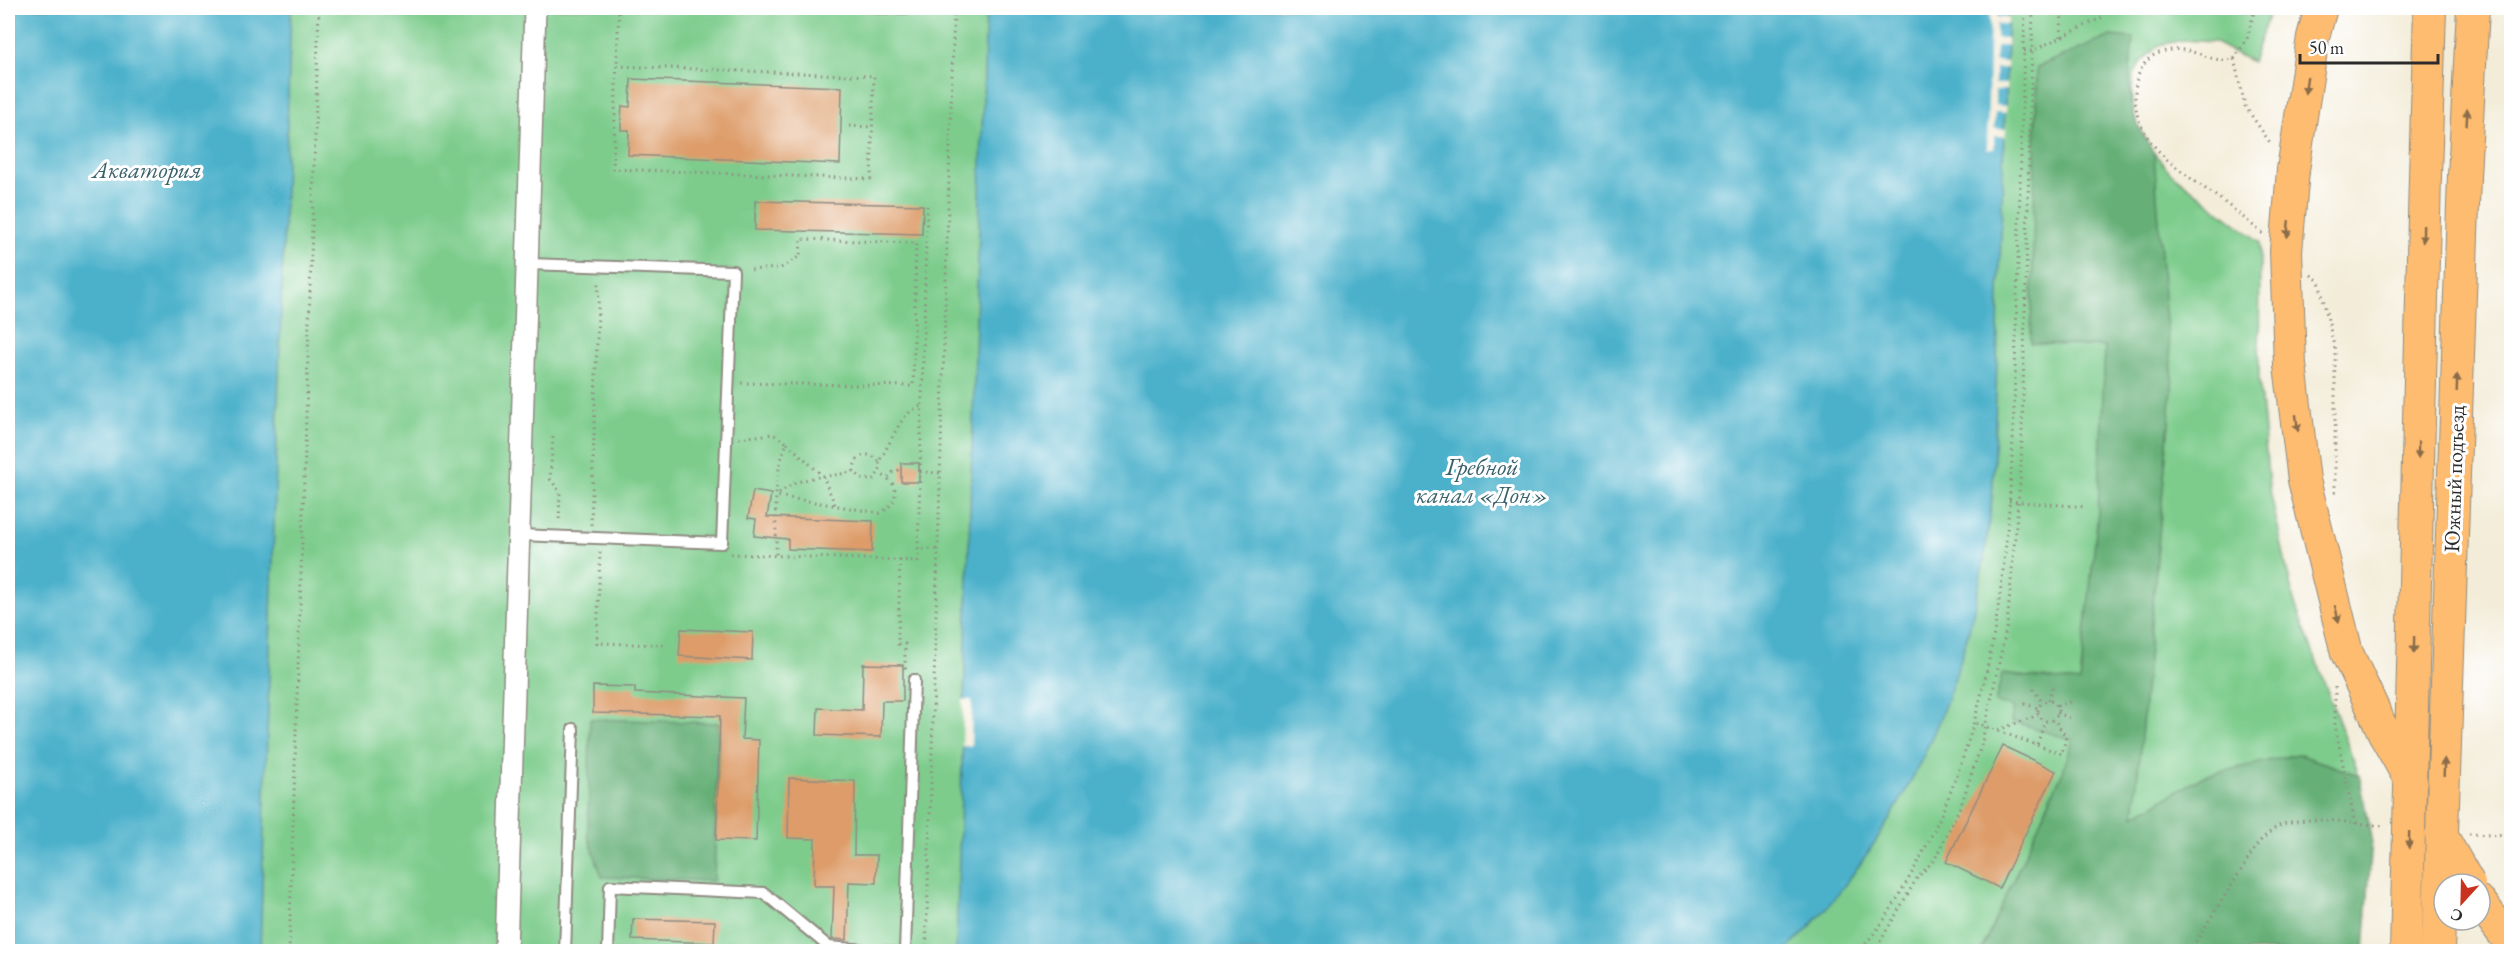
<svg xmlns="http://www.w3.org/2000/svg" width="2519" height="959" viewBox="0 0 2519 959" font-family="'EB Garamond',serif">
<rect width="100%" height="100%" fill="#fff"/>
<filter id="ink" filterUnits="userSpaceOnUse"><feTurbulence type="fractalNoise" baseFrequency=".0167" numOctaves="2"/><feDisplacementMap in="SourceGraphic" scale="12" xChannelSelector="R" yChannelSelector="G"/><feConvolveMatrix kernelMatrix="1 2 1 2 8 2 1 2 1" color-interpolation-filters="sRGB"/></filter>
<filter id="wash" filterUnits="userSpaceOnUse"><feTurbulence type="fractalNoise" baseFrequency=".008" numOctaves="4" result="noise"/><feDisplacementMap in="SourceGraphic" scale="24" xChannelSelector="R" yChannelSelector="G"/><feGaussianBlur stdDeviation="1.35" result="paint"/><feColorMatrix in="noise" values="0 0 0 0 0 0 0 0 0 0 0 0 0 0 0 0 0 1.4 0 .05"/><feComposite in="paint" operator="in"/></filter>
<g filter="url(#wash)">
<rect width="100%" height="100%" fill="#f3ecd8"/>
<path fill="#7dcc8c" stroke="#547c5c" stroke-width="1.5" d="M 8,8 L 2271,8 L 2252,62 L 2214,42 L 2183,40 L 2159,45 L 2141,62 L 2133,77 L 2132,99 L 2136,133 L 2154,156 L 2154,153 L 2171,173 L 2260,242 L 2259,378 L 2269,486 L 2294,602 L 2359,775 L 2297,754 L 2244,951 L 8,951 Z"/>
<path fill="#66b078" stroke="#486e52" stroke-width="1.5" d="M 2111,36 L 2133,38 C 2128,90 2124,108 2154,153 L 2165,311 L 2173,377 L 2134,816 L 2204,776 L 2297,754 L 2359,775 L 2372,838 L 2364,951 L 1981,951 L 2063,771 L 2073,740 L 2011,721 L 2014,707 L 1995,703 L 2002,674 L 2080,682 L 2098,512 L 2105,347 L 2031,343 L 2037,67 Z
M 590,719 L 719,723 L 714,881 L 602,877 L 588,835 Z"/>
<path fill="#4cb1cb" stroke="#3c6e7b" stroke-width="1.5" d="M 8,8 L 291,8 L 260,951 L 8,951 Z
M 986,8 L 2008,8 L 1993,487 C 1981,622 1944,742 1867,854 C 1843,889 1816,924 1784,952 L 956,952 Z"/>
<path fill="#f3ecd8" d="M 1990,8 L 1997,8 L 1997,17 L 2008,18 L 2008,24 L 1996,24 L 1996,38 L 2007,38 L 2007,46 L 1996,46 L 1995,61 L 2007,62 L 2007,68 L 1995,68 L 1995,84 L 2007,84 L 2007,90 L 1995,90 L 1995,105 L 2006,106 L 2006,113 L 1995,112 L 1994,128 L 2006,129 L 2005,136 L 1994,136 L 1994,149 L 1987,149 Z
M 963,700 L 972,700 L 971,746 L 962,746 Z"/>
<g id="blocks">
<path fill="#dd9c69" d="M 631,79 L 842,87 L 840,164 L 628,155 L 629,130 L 621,130 L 621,118 L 622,106 L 630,107 Z
M 755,201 L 923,205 L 922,234 L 755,230 Z
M 901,463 L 919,463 L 919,482 L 901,482 Z
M 753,491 L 771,494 L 767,517 L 873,521 L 872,552 L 788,549 L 788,539 L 754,536 L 756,519 L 748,518 Z
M 681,629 L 753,632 L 752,660 L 679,656 Z
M 863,664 L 903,665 L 903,701 L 882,701 L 881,737 L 817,735 L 818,708 L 862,710 Z
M 593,686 L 635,687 L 635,693 L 744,698 L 742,739 L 759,740 L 756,841 L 716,840 L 720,716 L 593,713 Z
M 2003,746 L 2056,771 L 1999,888 L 1946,862 Z
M 789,778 L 855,781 L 854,855 L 877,855 L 876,883 L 849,882 L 847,940 L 832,939 L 834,886 L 814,886 L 815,839 L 788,838 Z
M 633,919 L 715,921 L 714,943 L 632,940 Z"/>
</g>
</g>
<g filter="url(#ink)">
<use href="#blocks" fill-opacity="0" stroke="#8f8c82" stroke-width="1.5"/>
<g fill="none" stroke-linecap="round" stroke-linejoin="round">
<defs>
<path id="lane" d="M 877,8 L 927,8
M 519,535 L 722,543 L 733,271 L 528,264
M 565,952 L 573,729
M 608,952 L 610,886 L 764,893 L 829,947 L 890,952
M 905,952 L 914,680"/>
<path id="street" d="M 506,952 L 535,8"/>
<path id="primary" d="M 2293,170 L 2313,37 L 2321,8
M 2425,176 L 2430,8
M 2464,176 L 2473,8
M 2480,902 L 2512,945"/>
</defs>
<use href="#lane" stroke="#8f8c82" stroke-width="14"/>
<use href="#street" stroke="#8f8c82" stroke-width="24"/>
<use href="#primary" stroke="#8f8c82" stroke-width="34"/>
<path stroke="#8f8c82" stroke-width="3" stroke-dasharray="1.5 4.5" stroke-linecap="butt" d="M 2255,8 L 2247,39 L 2234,59 C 2205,65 2192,41 2159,53 C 2146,57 2138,71 2136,84 C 2127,144 2184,172 2224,202 C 2237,212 2250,223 2263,234
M 2061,37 L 2062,8
M 2024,51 L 2032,51 L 2103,17 L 2104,8
M 2234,59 L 2245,106 L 2271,144
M 617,66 L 874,76 L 871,179 L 613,169 L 619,8
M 849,126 L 873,127
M 2311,275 L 2319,281 L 2335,350 L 2335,497
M 741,383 L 913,386 L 916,243 L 801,239 L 800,256 L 781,268 L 747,270
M 553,437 L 550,479 L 560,492 L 559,523
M 739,438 L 773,434 L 787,443 C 771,478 777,518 776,556
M 787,443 L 823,476 L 835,505
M 879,461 L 871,455 C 860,454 854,460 854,471 L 863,480 L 875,479 L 881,467 L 879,461 C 891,445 900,410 922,406
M 854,471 C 827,479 799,473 777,496 L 880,513 C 900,503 901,482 879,474
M 920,472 L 941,473
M 888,477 L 891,473 L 899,470
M 2009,501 L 2086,507
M 591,525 L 599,280
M 918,549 L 927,206
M 600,552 L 597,643 L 666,645
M 731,554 L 918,561 L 918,549 L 939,549
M 900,560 L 898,644 L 905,644 L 905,669
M 2335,687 L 2335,725 L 2355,824
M 2033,689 L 2042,702
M 2049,700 L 2052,687
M2038 711a10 10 0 1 1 20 0a10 10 0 1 1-20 0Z
M 2024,704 L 2038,708
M 2057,706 L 2072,701
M 2057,713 L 2071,718
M 1976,723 L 2037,745 L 2045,721
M 1998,730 L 2038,715
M 2037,745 L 2062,754 L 2066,737 L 2054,719
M 2469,834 L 2512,836
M 289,952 L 319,8
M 926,952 L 954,8
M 1857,952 C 1881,930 1897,899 1913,871 C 2006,705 2012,518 2016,332 C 2019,224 2022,116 2025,8
M 1874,952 L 1917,878 L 1935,859 L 1961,805 L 1981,746 L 2007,626 L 2021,470 L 2033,8
M 2189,952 L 2259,842 C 2266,835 2273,829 2281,825 C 2307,814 2356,824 2384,826"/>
<use href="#lane" stroke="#fff" stroke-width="10"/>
<use href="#street" stroke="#fff" stroke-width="21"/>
<use href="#primary" stroke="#febc70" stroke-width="32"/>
<defs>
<path id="primary-bridge" d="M 2293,170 L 2286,251 L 2290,365 L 2304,480 L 2347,653 L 2386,737 L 2411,781
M 2441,835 L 2469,884
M 2406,952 L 2425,176
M 2438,952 L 2464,176"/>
</defs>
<use href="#primary-bridge" stroke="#8f8c82" stroke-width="34" stroke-linecap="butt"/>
<use href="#primary-bridge" stroke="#febc70" stroke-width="32"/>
</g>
<defs><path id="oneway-solid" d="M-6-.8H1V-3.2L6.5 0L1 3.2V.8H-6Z" transform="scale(1.5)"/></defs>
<g fill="#8a6c4a">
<use href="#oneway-solid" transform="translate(2306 85) rotate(98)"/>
<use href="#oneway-solid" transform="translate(2467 117) rotate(-87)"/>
<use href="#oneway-solid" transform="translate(2288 229) rotate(95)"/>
<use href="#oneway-solid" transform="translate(2423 234) rotate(91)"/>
<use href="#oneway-solid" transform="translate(2457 383) rotate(-88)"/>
<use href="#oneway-solid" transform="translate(2297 423) rotate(83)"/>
<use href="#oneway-solid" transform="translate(2418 450) rotate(91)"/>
<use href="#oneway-solid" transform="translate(2337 614) rotate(76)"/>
<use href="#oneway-solid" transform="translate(2414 645) rotate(91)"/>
<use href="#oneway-solid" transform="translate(2444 767) rotate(-88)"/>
<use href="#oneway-solid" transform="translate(2409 840) rotate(91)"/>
</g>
</g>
<g text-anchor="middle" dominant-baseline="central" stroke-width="6" stroke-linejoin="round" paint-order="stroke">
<g font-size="22" fill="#2b2b2b" stroke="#fff">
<text transform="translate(2454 479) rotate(-88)">Южный подъезд</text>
</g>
<g font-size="24" font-style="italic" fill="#38616b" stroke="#fff">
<text x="147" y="169">Акватория</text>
<text x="1482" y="466">Гребной<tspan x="1482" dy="28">канал «Дон»</tspan></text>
</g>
</g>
<rect width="2519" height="959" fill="none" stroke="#fff" stroke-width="30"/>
<g transform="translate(2462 902) rotate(202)"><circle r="28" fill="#ffffff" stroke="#aaaaaa" stroke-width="1.5"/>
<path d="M0-4.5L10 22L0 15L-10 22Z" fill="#c8321e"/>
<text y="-9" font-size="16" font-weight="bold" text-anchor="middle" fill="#2b2b2b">С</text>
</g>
<path d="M2300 54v9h138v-9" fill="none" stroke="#2b2b2b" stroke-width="3"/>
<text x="2309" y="54" font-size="18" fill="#2b2b2b" stroke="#ffffff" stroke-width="4.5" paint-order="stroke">50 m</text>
</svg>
